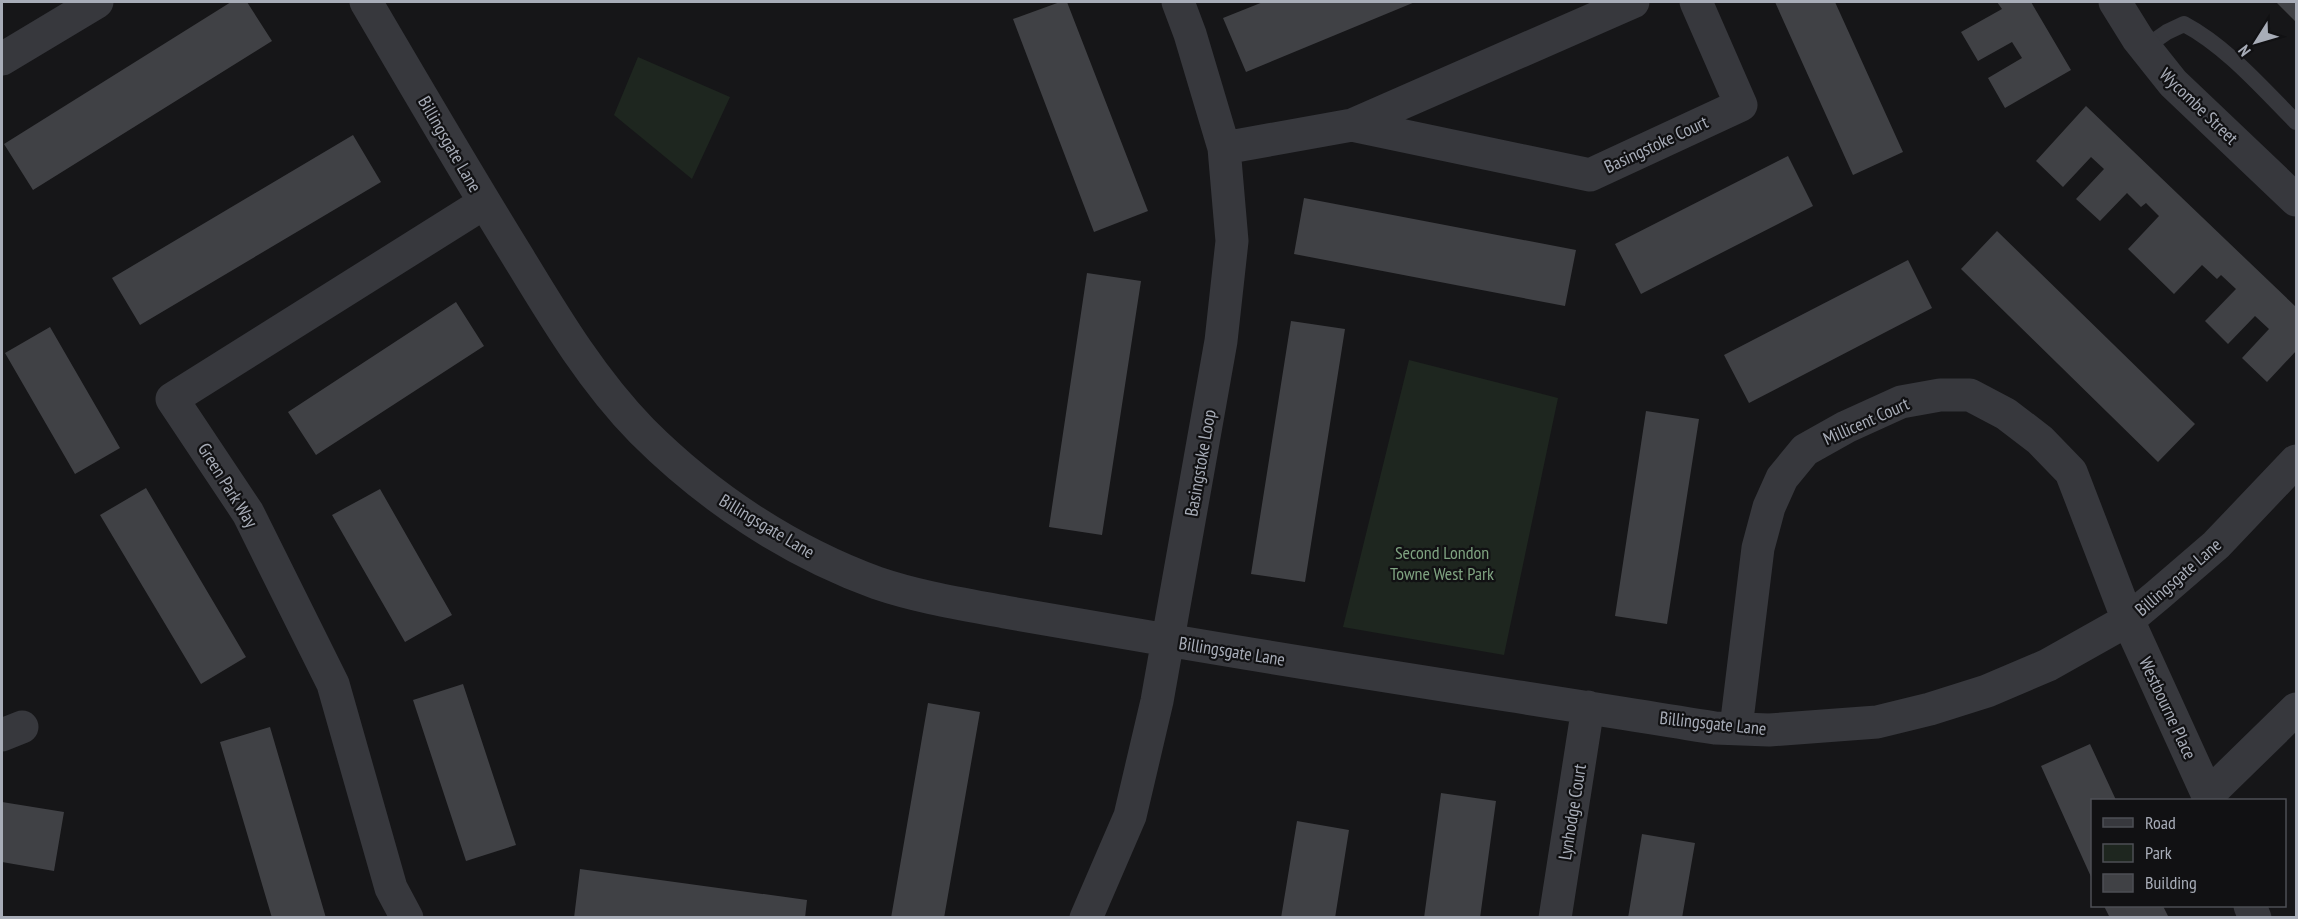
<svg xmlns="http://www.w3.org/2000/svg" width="2298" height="919" viewBox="0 0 2298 919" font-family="'PT Sans Narrow',sans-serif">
<rect width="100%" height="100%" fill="#161618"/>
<path fill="#1e261f" d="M 638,57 L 730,97 L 692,179 L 614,115 Z
M 1409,360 L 1558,398 L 1504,655 L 1343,627 Z"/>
<path fill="#404145" d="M 231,2 L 247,2 L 272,41 L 33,190 L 4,144 Z
M 1060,2 L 1067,2 L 1148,211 L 1094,232 L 1013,19 Z
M 1263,2 L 1415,2 L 1246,72 L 1223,18 Z
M 1775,2 L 1835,2 L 1903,152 L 1853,175 Z
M 1997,2 L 2031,2 L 2071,70 L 2005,108 L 1988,78 L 2022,58 L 2012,42 L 1978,61 L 1961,32 L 2002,9 Z
M 2276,2 L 2296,2 L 2296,22 Z
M 2086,106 L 2296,307 L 2296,351 L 2267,382 L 2242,358 L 2269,329 L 2255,316 L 2228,344 L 2205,321 L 2236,289 L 2221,275 L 2217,279 L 2202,265 L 2174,294 L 2128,249 L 2159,216 L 2146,203 L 2141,207 L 2127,193 L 2100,221 L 2076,199 L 2104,169 L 2091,157 L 2063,187 L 2036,161 Z
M 353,135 L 381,182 L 140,325 L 112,278 Z
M 1788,156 L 1813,206 L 1641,294 L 1615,244 Z
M 1304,198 L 1576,250 L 1565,306 L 1294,254 Z
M 1997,231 L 2195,424 L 2158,462 L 1961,269 Z
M 1908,260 L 1932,308 L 1749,403 L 1724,355 Z
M 1087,273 L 1141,281 L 1102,535 L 1049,527 Z
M 456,302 L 484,346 L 316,455 L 288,412 Z
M 1291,321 L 1345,329 L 1305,582 L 1251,574 Z
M 50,327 L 120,448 L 75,474 L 5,353 Z
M 1646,411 L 1699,419 L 1667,624 L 1615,616 Z
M 146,488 L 246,657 L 201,684 L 100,515 Z
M 380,489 L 452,615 L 405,642 L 332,515 Z
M 463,684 L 516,845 L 466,861 L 413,700 Z
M 928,703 L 980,712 L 944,918 L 891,918 Z
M 270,727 L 326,918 L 272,918 L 220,742 Z
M 2090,744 L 2116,800 L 2092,800 L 2092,879 L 2041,766 Z
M 1441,793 L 1496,801 L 1480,918 L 1424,918 Z
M 2,802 L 64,812 L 54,871 L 2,862 Z
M 1297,821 L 1349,830 L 1335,918 L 1281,918 Z
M 1642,834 L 1695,843 L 1682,918 L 1628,918 Z
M 580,869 L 807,900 L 805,918 L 574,918 Z
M 2104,906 L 2163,906 L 2169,918 L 2110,918 Z"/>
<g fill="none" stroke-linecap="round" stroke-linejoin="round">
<path stroke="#37383d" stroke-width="16" d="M 2144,48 L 2167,32 L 2184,24 C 2227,47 2262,88 2296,122"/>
<path stroke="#37383d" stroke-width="33" d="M 366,2 C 416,87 466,173 518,257 C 555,318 592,380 642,431 C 708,497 789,551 877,583 C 918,597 962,604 1005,612 C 1051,620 1097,628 1144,636 C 1333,669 1524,697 1715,728 L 1769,730 L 1877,722 L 1930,709 L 1987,691 L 2048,665 L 2128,620 L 2158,595 L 2216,545 L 2296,461
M 2115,2 L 2138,39 L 2173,83 L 2296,200
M 2,59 L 97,2
M 1352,125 L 1590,175 L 1741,105 L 1696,2
M 1224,148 L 1352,125 L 1633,2
M 1736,728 L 1758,548 L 1769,507 L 1782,478 L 1805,450 L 1846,427 L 1901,402 L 1940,395 L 1970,395 L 2006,414 L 2040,440 L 2071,472 L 2128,620 L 2210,800
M 2,735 L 22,727
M 2208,795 L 2296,709
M 2250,906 L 2255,918
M 407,918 L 391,888 L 333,684 L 248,513 L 172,399 L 484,203
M 1086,918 L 1130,816 L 1157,701 L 1221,341 L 1232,241 L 1224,148 L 1190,34 L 1178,2
M 1555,918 L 1588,707"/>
</g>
<g text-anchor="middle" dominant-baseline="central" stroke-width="4.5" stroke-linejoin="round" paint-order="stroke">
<g font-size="18" fill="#a8adb8" stroke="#111113">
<text transform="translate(2199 106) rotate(44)">Wycombe Street</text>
<text transform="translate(450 144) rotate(60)">Billingsgate Lane</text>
<text transform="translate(1656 144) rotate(-25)">Basingstoke Court</text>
<text transform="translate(1866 421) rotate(-24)">Millicent Court</text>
<text transform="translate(1200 463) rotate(-80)">Basingstoke Loop</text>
<text transform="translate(228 485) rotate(58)">Green Park Way</text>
<text transform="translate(767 526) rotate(31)">Billingsgate Lane</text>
<text transform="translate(2178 577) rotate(-41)">Billingsgate Lane</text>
<text transform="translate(1232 651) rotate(9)">Billingsgate Lane</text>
<text transform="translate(2168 708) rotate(65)">Westbourne Place</text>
<text transform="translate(1713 723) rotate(6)">Billingsgate Lane</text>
<text transform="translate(1572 812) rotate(-81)">Lynhodge Court</text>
</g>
<g font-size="18" fill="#7fa381" stroke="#111113">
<text x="1442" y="552">Second London<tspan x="1442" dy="21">Towne West Park</tspan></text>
</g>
</g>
<rect width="2298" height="919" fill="none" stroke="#a8adb8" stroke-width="6"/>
<rect x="2091" y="799" width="195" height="108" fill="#111113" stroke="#4d4f55" stroke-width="1.5"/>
<rect x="2103" y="818" width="30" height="9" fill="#37383d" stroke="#4d4f55" stroke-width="1.5"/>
<text x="2145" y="829" font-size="18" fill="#a8adb8">Road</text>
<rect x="2103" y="844" width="30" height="18" fill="#1e261f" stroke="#4d4f55" stroke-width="1.5"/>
<text x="2145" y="859" font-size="18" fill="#a8adb8">Park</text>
<rect x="2103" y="874" width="30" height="18" fill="#404145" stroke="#4d4f55" stroke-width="1.5"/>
<text x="2145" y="889" font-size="18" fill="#a8adb8">Building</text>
<g transform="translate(2256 42) rotate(233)" stroke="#111113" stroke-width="4.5" paint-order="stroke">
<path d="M0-4.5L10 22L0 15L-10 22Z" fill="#a8adb8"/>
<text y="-9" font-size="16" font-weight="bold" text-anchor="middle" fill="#a8adb8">N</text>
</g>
</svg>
